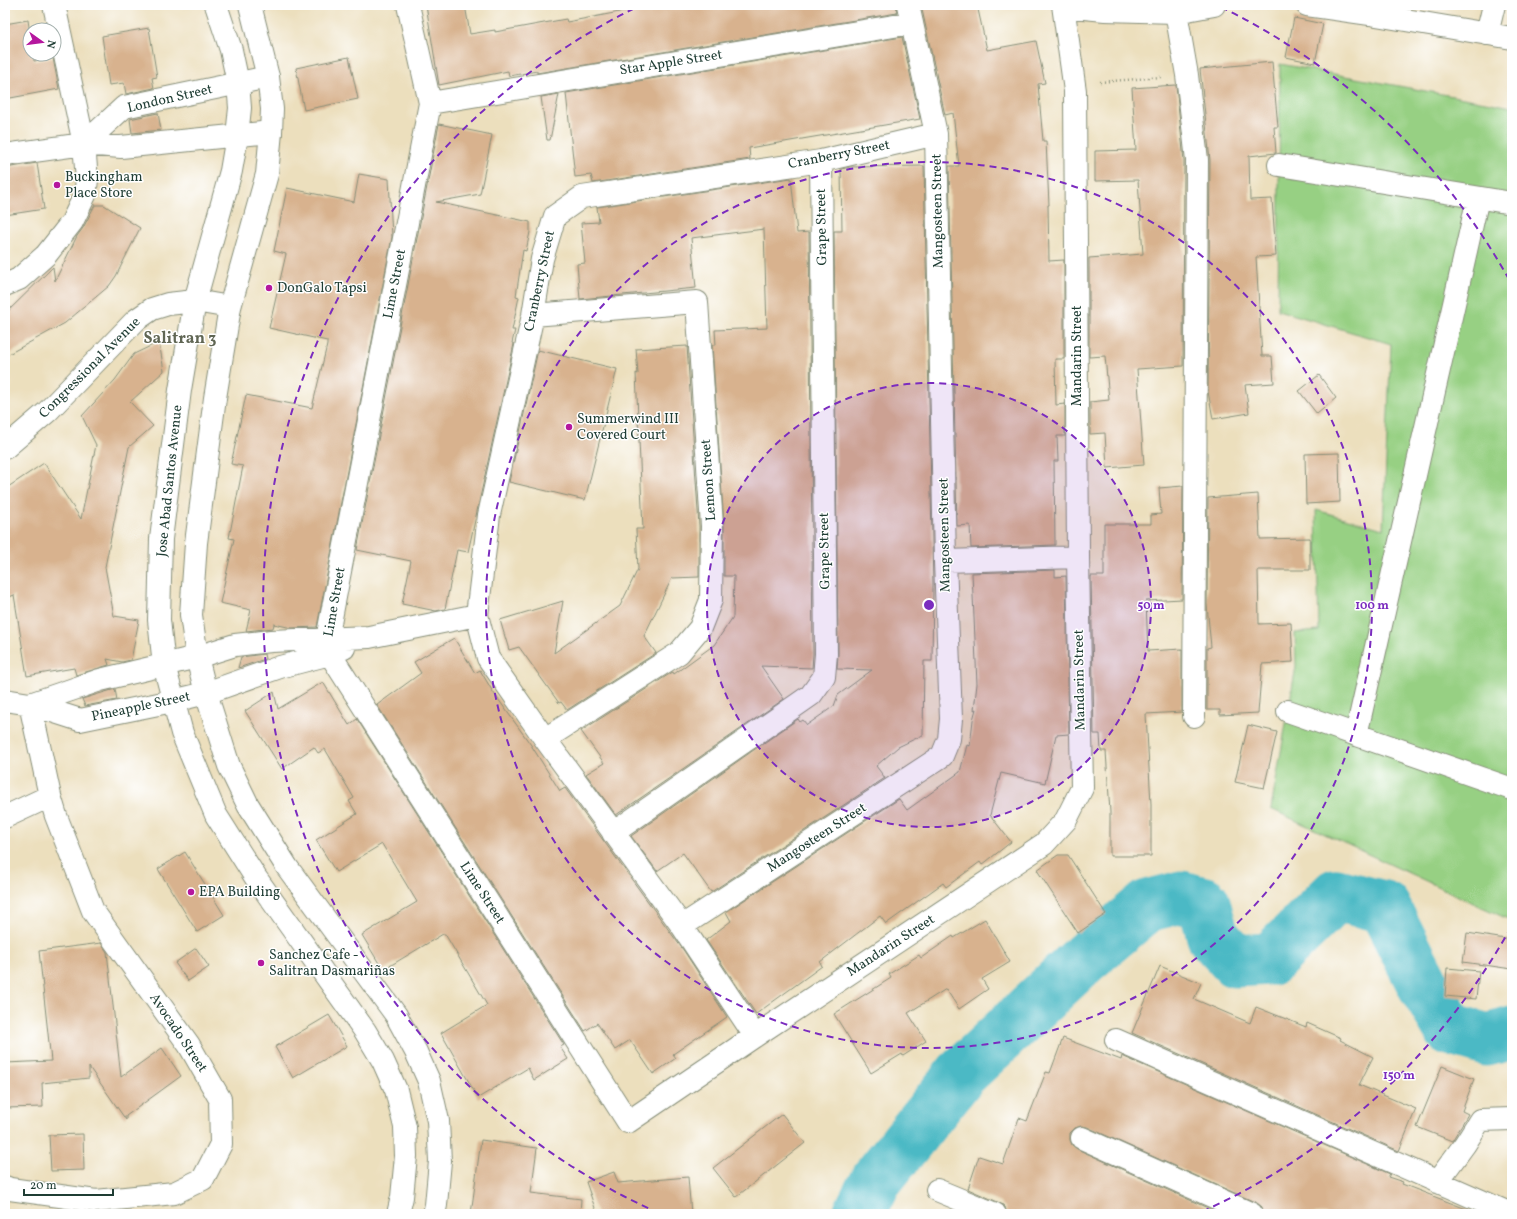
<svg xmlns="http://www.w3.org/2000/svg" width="1517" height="1219" viewBox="0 0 1517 1219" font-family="Vollkorn,serif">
<rect width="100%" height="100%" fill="#fff"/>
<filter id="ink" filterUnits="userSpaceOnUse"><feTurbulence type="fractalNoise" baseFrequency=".025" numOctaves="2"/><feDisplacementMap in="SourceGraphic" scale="8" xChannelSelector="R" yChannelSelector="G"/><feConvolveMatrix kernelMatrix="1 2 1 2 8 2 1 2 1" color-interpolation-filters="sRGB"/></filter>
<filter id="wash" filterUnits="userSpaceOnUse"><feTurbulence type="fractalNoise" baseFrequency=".012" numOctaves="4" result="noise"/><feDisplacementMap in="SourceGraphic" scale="16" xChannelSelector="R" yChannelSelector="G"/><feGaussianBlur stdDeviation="0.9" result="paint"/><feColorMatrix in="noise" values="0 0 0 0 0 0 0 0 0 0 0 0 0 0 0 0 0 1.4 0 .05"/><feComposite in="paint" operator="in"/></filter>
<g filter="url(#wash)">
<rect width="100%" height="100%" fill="#ecdfbd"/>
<path fill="#97d083" stroke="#5b865c" d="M 1280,64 L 1512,107 L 1512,921 L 1271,809 L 1296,666 L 1295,633 L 1319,631 L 1316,510 L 1383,529 L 1391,344 L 1278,310 Z"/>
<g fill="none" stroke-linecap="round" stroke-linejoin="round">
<path stroke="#4bb9c5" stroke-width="53" d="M 859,1214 L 876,1180 L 961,1074 L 1085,958 L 1147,906 L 1181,897 L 1204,903 L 1213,937 L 1235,961 L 1271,959 L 1336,895 L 1384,907 L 1423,984 L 1450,1029 L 1487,1040 L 1512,1033"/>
</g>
<g id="blocks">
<path fill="#d8b28e" d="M 426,5 L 465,5 L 470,34 L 495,30 L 495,32 L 566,19 L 567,22 L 656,5 L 896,5 L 897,13 L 537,73 L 537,71 L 509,76 L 508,71 L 439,85 Z
M 921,5 L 977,5 L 987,50 L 1036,41 L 1045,83 L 1038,84 L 1043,141 L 1046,141 L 1049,205 L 1048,205 L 1049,261 L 1064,260 L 1064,359 L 1055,359 L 1056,405 L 1065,404 L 1065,436 L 1057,436 L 1058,461 L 1054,461 L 1055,545 L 971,548 L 970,525 L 957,526 L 949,166 L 959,166 L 953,113 L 945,115 Z
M 1294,18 L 1323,24 L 1315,63 L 1286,57 Z
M 28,20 L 30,34 L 30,54 L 33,54 L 34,61 L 53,58 L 59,89 L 5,99 L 5,24 Z
M 149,28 L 157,77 L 152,78 L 154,88 L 126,94 L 124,83 L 109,85 L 102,36 Z
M 902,37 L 920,119 L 749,148 L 750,159 L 593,183 L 591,175 L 575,177 L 566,93 Z
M 349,57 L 358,99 L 304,110 L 296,68 Z
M 1272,62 L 1278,127 L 1274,127 L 1276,153 L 1249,156 L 1250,200 L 1272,199 L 1276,256 L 1256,257 L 1262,356 L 1272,356 L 1274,383 L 1245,385 L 1249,413 L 1213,419 L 1208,391 L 1210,160 L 1200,69 Z
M 1176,85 L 1184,161 L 1183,366 L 1137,369 L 1144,465 L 1107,468 L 1105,433 L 1090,434 L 1090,402 L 1109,400 L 1105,356 L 1089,357 L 1089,258 L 1143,254 L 1138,180 L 1095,181 L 1095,151 L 1136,150 L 1132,88 Z
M 559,94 L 550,140 L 547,140 L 541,97 Z
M 158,113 L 161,130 L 132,133 L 130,119 Z
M 439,124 L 492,135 L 480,194 L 436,202 L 530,222 L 530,232 L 526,251 L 523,250 L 516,296 L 519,297 L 512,330 L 515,330 L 512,343 L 514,344 L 468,552 L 457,550 L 445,609 L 436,611 L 402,604 L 411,561 L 357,550 Z
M 37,163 L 44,209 L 5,215 L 5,168 Z
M 924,166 L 933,585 L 932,661 L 924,661 L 923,735 L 898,747 L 876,766 L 885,778 L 711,892 L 683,853 L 657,871 L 631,836 L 798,719 L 800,722 L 803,720 L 807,725 L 834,706 L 838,695 L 872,670 L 837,669 L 838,654 L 834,231 L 842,231 L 841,169 L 851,167 Z
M 359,174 L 389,179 L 392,237 L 317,627 L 292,628 L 274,624 L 273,628 L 246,631 L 251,610 L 220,603 L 234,539 L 229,538 L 243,466 L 231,464 L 246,395 L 312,408 L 327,345 L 327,341 L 269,328 L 286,254 L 274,251 L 287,188 L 354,202 Z
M 791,178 L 797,233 L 809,232 L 813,654 L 812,668 L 761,666 L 784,699 L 616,815 L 586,774 L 604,763 L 581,731 L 671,673 L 673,672 L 674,674 L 714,645 L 733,617 L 734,576 L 724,576 L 724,525 L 712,345 L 716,345 L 715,330 L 767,328 L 764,229 L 691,238 L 696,288 L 580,299 L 577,264 L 585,263 L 581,223 L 599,222 L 597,207 Z
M 95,205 L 104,205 L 140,228 L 116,276 L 109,286 L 65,323 L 5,356 L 5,314 L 53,267 L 55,281 L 77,236 L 83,228 Z
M 159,342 L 164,371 L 130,402 L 153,426 L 129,447 L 105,567 L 114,616 L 139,620 L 131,660 L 122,662 L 107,659 L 109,665 L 76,675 L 74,668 L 27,676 L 14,595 L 5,599 L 5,489 L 44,463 L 81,519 L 96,445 L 82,416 L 115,380 L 134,354 Z
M 687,346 L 699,526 L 699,577 L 672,578 L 644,636 L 656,653 L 567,710 L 561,702 L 559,703 L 519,647 L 509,650 L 500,620 L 563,601 L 554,653 L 620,606 L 638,569 L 636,529 L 643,529 L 636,373 L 638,374 L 636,349 Z
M 538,350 L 617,369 L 585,500 L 509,482 Z
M 1319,375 L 1336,398 L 1317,414 L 1299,391 Z
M 1339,453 L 1340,502 L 1306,504 L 1305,454 Z
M 1183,486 L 1182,599 L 1146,601 L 1148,651 L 1182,649 L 1182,712 L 1146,714 L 1151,804 L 1151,856 L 1110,856 L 1110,812 L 1106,751 L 1101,751 L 1100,734 L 1094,734 L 1091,576 L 1104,576 L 1104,524 L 1151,524 L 1151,515 L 1161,514 L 1159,488 Z
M 1258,494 L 1260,539 L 1310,538 L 1310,570 L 1258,570 L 1259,624 L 1291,623 L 1293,662 L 1262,664 L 1258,713 L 1220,715 L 1220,710 L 1207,710 L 1207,648 L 1211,647 L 1207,605 L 1208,498 Z
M 1055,570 L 1055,577 L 1066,576 L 1069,734 L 1056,735 L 1045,783 L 1001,773 L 990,815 L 1011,842 L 982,865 L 980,862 L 946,887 L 943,883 L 886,924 L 880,916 L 820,962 L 822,966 L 756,1014 L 706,940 L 731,921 L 726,912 L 899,799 L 907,810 L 960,772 L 967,745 L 970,746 L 973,720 L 976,709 L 974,710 L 977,684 L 972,573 Z
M 454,638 L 475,673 L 480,670 L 493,692 L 531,745 L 560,791 L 565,788 L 684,951 L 727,1017 L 673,1054 L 676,1058 L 653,1074 L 630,1040 L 615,1050 L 597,1023 L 585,1031 L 377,705 L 421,673 L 414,662 Z
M 264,654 L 265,659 L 238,668 L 241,657 Z
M 323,682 L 349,725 L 357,719 L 564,1045 L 560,1047 L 568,1059 L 534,1080 L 528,1068 L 478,1098 L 441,1033 L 487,1005 L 445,934 L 443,934 L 383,970 L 362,935 L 417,902 L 382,844 L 336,872 L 316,840 L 357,814 L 349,801 L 354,798 L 325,749 L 318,753 L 314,747 L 282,769 L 245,711 L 274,692 L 278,709 Z
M 115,689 L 117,700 L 85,706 L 82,699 Z
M 1248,725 L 1277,732 L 1264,788 L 1235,782 Z
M 185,852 L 224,915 L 197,932 L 158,869 Z
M 1058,855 L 1068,855 L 1106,914 L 1078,933 L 1037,870 Z
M 985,919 L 1010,962 L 982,979 L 988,989 L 959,1009 L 946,989 L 908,1013 L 926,1041 L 903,1056 L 902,1054 L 871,1073 L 834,1014 L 891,978 L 889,974 L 919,955 L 921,958 L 953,936 L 954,938 Z
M 1467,933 L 1512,940 L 1512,969 L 1463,962 Z
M 101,943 L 107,952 L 121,1077 L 162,1048 L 181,1076 L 126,1116 L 126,1120 L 89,1067 L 89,1078 L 42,1083 L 43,1107 L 5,1108 L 5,1063 L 51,1061 L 39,951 Z
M 196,948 L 209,967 L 188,981 L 175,963 Z
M 1160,966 L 1201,983 L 1194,999 L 1250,1023 L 1256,1007 L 1306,1027 L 1307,1023 L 1341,1038 L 1340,1040 L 1373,1057 L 1359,1085 L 1416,1109 L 1399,1151 L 1132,1033 Z
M 1447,968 L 1479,971 L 1476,999 L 1445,996 Z
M 329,1015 L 347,1046 L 293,1078 L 275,1047 Z
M 1063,1038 L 1121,1060 L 1122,1056 L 1390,1174 L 1388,1177 L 1403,1182 L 1402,1184 L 1474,1212 L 1474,1214 L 1264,1214 L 1262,1207 L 1257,1203 L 1087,1127 L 1081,1126 L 1075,1128 L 1070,1133 L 1070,1140 L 1072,1145 L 1077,1149 L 1221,1214 L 1007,1214 L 1005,1207 L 1000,1203 L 968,1189 L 979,1156 L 1003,1164 L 1019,1118 L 1027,1121 L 1046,1072 L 1050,1073 Z
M 1442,1066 L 1474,1079 L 1462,1111 L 1468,1114 L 1452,1141 L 1417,1127 Z
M 782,1114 L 805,1143 L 736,1197 L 713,1168 Z
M 83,1134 L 84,1170 L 51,1171 L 49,1135 Z
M 481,1140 L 537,1148 L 531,1193 L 581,1199 L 580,1214 L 471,1214 Z
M 614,1172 L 618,1183 L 688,1177 L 691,1214 L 597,1214 L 586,1182 Z"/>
</g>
</g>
<g filter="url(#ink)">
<use href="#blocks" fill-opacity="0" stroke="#868e78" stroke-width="1"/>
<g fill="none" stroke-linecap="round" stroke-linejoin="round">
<defs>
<path id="street" d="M 408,5 L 430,103 L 327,639 L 330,654 L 628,1122 L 755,1036 L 1044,844 L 1066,820 L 1082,788 L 1078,557 L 1075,91 L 1063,5
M 1307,5 L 1370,14 L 1512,38
M 1063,6 L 1105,10 L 1176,12 L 1214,5
M 1176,12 L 1187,75 L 1197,160 L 1194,716
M 1487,34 L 1494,5
M 430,103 L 912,23
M 84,144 L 124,107 L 268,77
M 5,155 L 84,144 L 121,147 L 271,132
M 1279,165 L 1512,203
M 5,285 L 19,279 L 46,255 L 72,222 L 85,195 L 87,180 L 84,144 L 54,5
M 533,315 L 697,302 L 712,526 L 711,600 L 700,628 L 679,653 L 545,739
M 945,561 L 1078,557
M 5,700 L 30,704 L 80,720 L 173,701 L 206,693 L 280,667 L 330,654 L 344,648
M 30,704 L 100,680 L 197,657 L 235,645 L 271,641 L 369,637 L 477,615
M 1288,711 L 1512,789
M 1356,735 L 1478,198
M 5,817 L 50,796
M 613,833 L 811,695 L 824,677 L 826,654 L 821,161
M 682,926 L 942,756 L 949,739 L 951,719 L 945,561 L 936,134 L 908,5
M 755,1036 L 682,926 L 545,739 L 488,658 L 477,615 L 489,515 L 533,315 L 542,259 L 555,216 L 582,197 L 821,161 L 936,134
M 1116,1040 L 1511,1214
M 1082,1138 L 1252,1214
M 1437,1182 L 1465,1144 L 1480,1120 L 1512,1119
M 5,1187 L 10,1189 L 96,1201 L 174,1193 L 203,1179 L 221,1144 L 220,1099 L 189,1045 L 93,911 L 56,816 L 50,796 L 30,704
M 937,1190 L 995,1214"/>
<path id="secondary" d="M 216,5 L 231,50 L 238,83 L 240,108 L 237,136 L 231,171 L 195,301 L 180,390 L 161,539 L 159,620 L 164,665 L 182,733 L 216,815 L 256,878 L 365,1031 L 383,1061 L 396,1090 L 405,1127 L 406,1156 L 402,1197 L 398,1214
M 250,5 L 268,77 L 272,109 L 271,132 L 267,174 L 230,307 L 215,398 L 196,543 L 191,615 L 197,657 L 206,693 L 229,766 L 248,805 L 287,867 L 396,1015 L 416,1052 L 429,1081 L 438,1121 L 440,1161 L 436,1205 L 434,1214
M 5,448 L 47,412 L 136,320 L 152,309 L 168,304 L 195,301 L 230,307"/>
</defs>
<use href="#street" stroke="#868e78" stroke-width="24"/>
<use href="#secondary" stroke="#868e78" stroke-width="24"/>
<path stroke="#868e78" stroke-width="2.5" stroke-dasharray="1 3" stroke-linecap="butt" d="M 1100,82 L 1161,77"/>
<use href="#street" stroke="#fff" stroke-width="22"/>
<use href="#secondary" stroke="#fff" stroke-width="22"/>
</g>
</g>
<circle cx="929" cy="605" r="222" fill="#7b2cbf" fill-opacity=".12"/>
<g fill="none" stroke="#7b2cbf" stroke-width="2" stroke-dasharray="7 5">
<circle cx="929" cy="605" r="222"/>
<circle cx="929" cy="605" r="443"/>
<path d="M1511 927A665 665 0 0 1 1199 1213M659 1213A665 665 0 0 1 637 7M1221 7A665 665 0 0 1 1511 283"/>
</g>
<g fill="#b5179e" stroke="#fff" stroke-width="1.5">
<circle cx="57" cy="185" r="4"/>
<circle cx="269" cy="288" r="4"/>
<circle cx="569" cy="427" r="4"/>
<circle cx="191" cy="892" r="4"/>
<circle cx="261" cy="963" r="4"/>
</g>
<g text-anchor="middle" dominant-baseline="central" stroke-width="3" stroke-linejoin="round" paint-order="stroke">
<g font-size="14" fill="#1f3d34" stroke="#fff">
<text transform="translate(671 63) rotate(-9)">Star Apple Street</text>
<text transform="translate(170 99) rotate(-13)">London Street</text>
<text transform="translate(839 155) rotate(-11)">Cranberry Street</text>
<text transform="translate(938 211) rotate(-91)">Mangosteen Street</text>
<text transform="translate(822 227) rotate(-91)">Grape Street</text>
<text transform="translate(540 281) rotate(-78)">Cranberry Street</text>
<text transform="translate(395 284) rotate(-79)">Lime Street</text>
<text transform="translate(1077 356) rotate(-90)">Mandarin Street</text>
<text transform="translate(90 368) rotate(-45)">Congressional Avenue</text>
<text transform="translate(709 480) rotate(-94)">Lemon Street</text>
<text transform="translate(170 481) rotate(-84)">Jose Abad Santos Avenue</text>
<text transform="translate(945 535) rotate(-91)">Mangosteen Street</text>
<text transform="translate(825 551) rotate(-91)">Grape Street</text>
<text transform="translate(335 602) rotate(-80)">Lime Street</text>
<text transform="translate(1080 680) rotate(-91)">Mandarin Street</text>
<text transform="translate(141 707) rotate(-12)">Pineapple Street</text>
<text transform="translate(817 838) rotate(-33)">Mangosteen Street</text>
<text transform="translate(482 893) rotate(57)">Lime Street</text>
<text transform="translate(891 946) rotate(-33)">Mandarin Street</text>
<text transform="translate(178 1033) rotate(56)">Avocado Street</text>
</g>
<g font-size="14" fill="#1f3d34" stroke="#fff" text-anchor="start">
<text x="65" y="177">Buckingham<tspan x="65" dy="16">Place Store</tspan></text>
<text x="277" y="288">DonGalo Tapsi</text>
<text x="577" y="419">Summerwind III<tspan x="577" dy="16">Covered Court</tspan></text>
<text x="199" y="892">EPA Building</text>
<text x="269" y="955">Sanchez Cafe -<tspan x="269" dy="16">Salitran Dasmariñas</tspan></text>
</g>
<g font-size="16" font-weight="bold" fill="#606654" stroke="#fff">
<text x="180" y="339">Salitran 3</text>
</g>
</g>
<circle cx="929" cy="605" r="6" fill="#7b2cbf" stroke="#fff" stroke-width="2"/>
<g font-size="12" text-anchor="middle" font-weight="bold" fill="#7b2cbf" stroke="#fff" stroke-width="3" stroke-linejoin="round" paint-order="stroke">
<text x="1151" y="609">50 m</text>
<text x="1372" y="609">100 m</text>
<text x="1399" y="1079">150 m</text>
</g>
<rect width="1517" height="1219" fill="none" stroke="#fff" stroke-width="20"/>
<g transform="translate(42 42) rotate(104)"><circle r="19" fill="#ffffff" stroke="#a5b1ae"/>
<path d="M0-3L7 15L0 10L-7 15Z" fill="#b5179e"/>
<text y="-6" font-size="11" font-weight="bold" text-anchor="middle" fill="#1f3d34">N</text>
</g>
<path d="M24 1189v6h89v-6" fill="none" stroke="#1f3d34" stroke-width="2"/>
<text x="30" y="1189" font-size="12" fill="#1f3d34" stroke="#ffffff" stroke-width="3" paint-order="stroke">20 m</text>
</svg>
